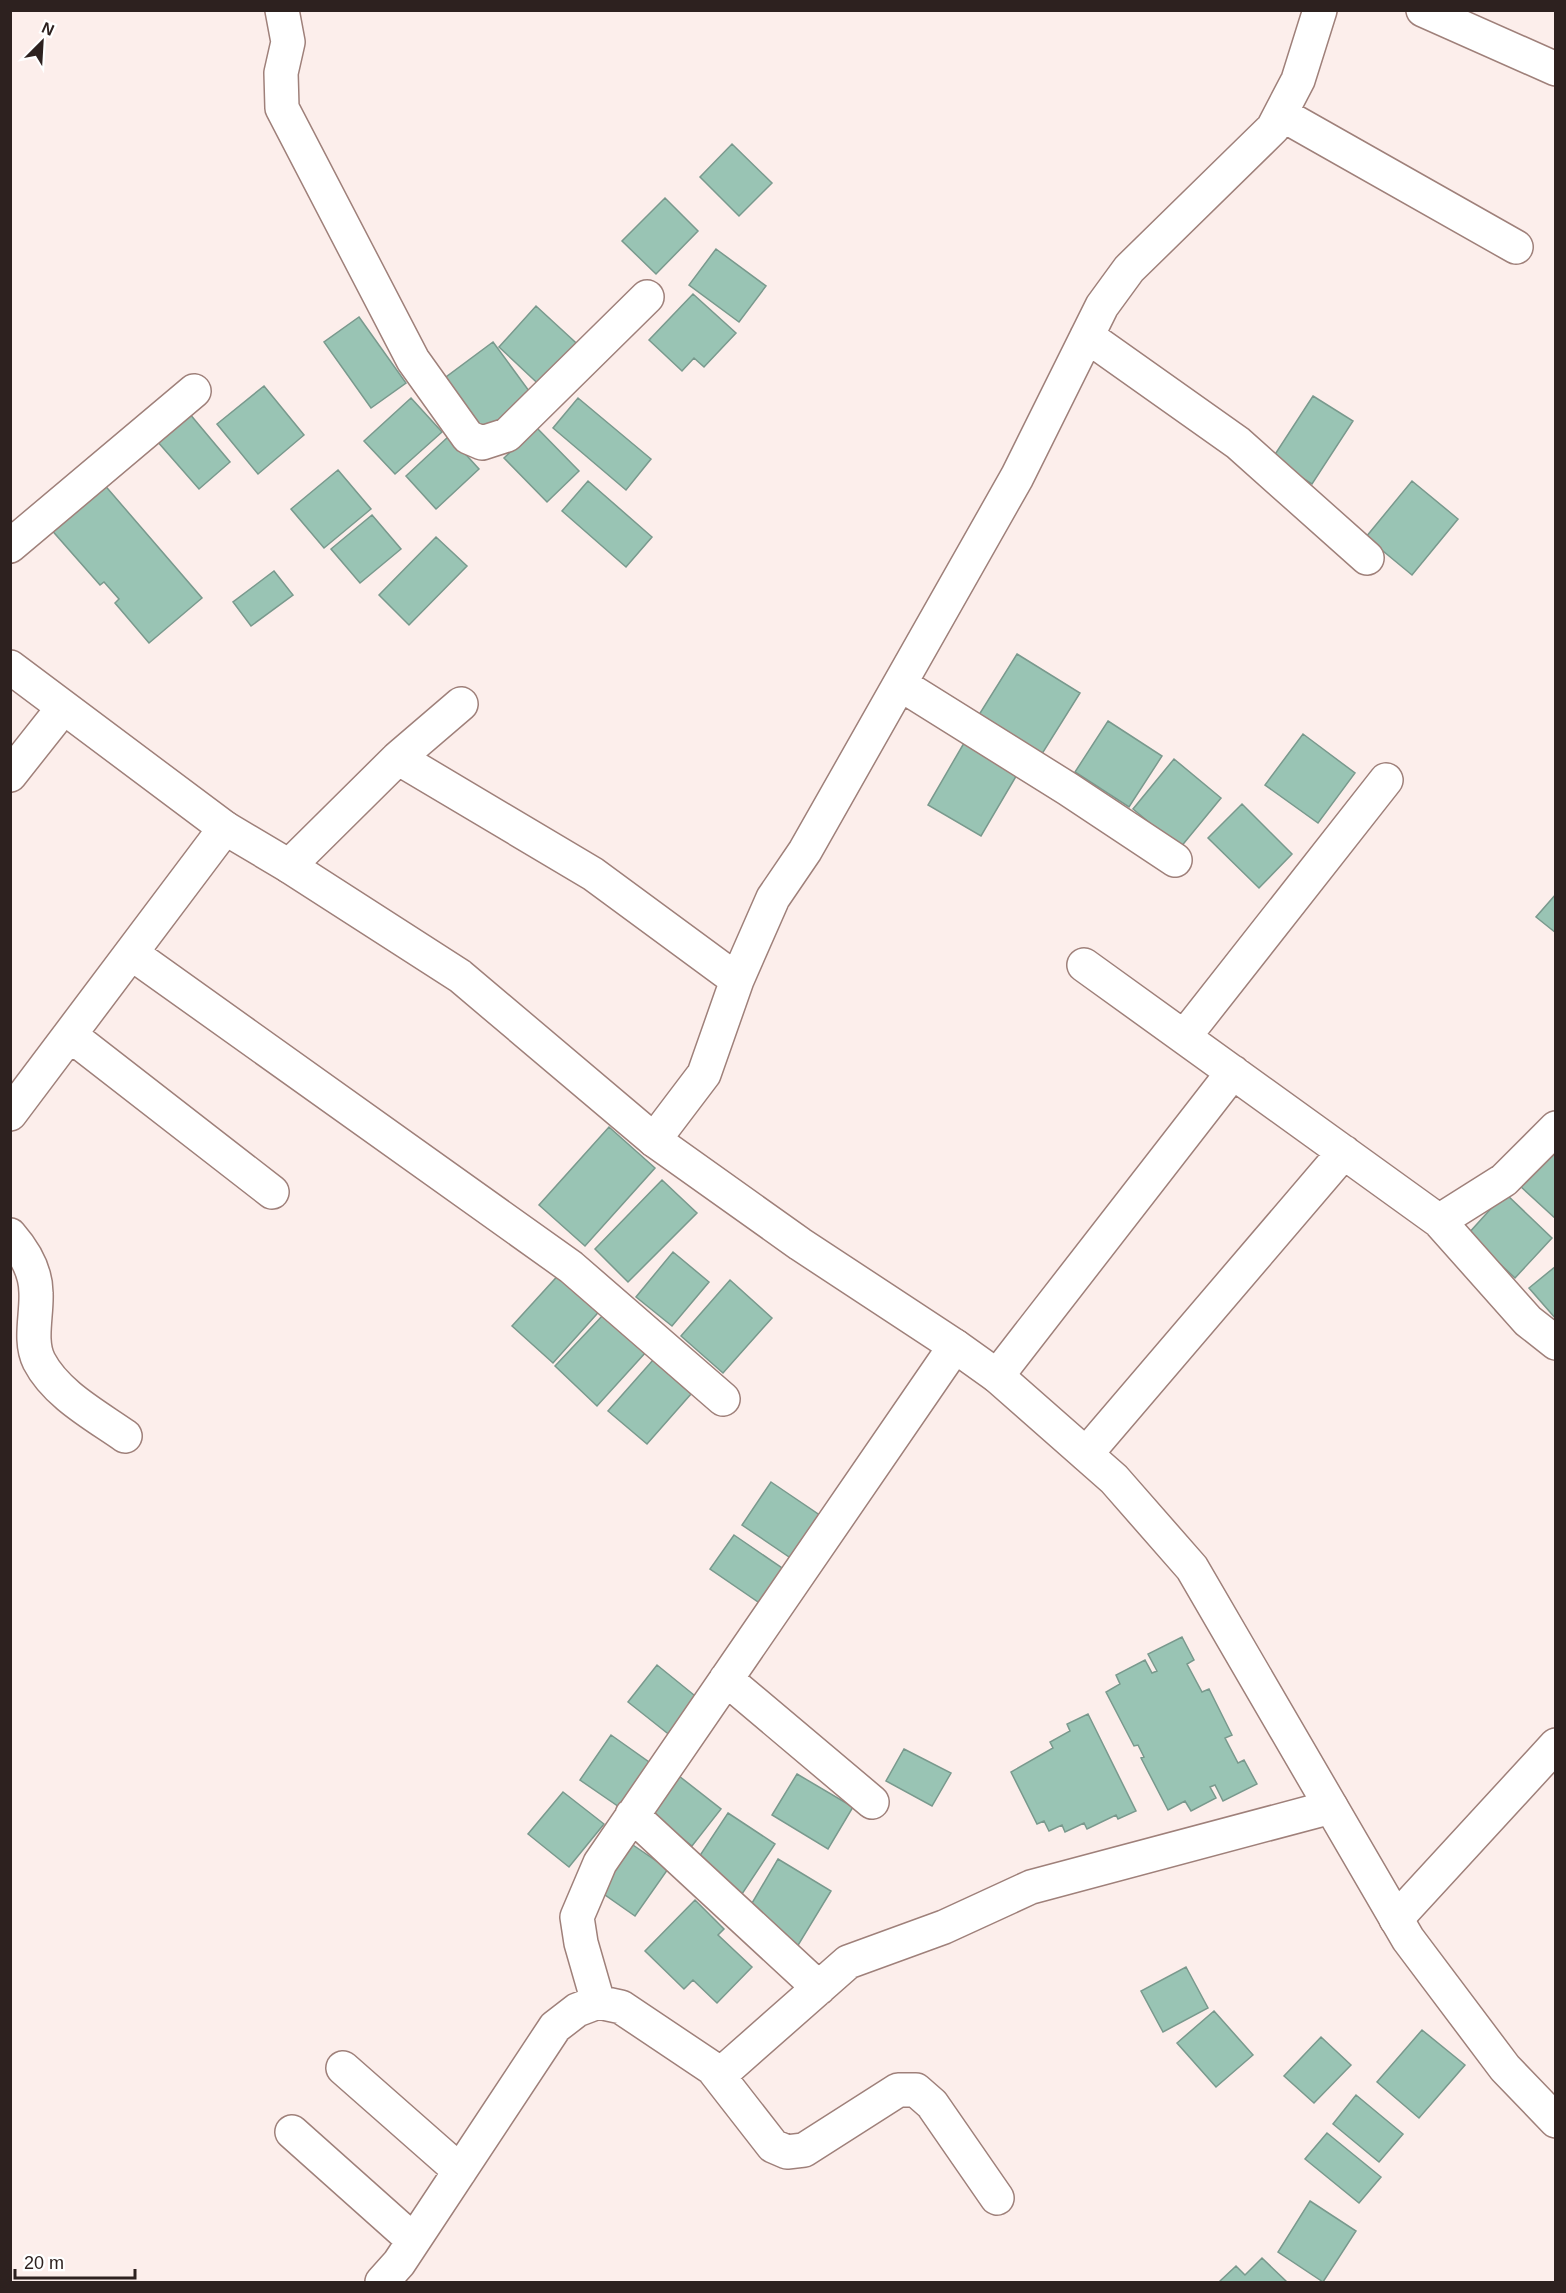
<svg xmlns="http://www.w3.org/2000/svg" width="1566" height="2293" viewBox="0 0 1566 2293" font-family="Arial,sans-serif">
<rect width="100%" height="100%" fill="#fceeeb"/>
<path fill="#99c4b4" stroke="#79998d" stroke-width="1.5" d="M 732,144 L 772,183 L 739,216 L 700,177 Z
M 665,198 L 698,231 L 656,274 L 622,241 Z
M 716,249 L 766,286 L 739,322 L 689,285 Z
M 693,294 L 736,333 L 704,367 L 694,358 L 682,371 L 649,340 Z
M 536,306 L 586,352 L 548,393 L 499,347 Z
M 359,317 L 406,383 L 371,408 L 324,342 Z
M 493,342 L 532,395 L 482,433 L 442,380 Z
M 264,386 L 304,435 L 258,474 L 217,424 Z
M 1313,396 L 1353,421 L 1312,484 L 1272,459 Z
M 411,398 L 442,432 L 395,474 L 364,441 Z
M 578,398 L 651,459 L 626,490 L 553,428 Z
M 189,413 L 230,462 L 199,489 L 157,441 Z
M 536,427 L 579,471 L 547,502 L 504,458 Z
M 449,436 L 479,469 L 436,509 L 406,476 Z
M 338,470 L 371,509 L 324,548 L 291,509 Z
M 588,481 L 652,537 L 626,567 L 562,511 Z
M 1412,481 L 1458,519 L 1412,575 L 1366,537 Z
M 102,482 L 202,598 L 149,643 L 115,603 L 119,599 L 104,582 L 100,585 L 49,527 Z
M 372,515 L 401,549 L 360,583 L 331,549 Z
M 436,537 L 467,566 L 409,625 L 379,595 Z
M 274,571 L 293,595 L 251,626 L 233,602 Z
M 1017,654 L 1080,693 L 1040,757 L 977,718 Z
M 1108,721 L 1162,756 L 1129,807 L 1075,772 Z
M 1303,734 L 1355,773 L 1318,823 L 1265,785 Z
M 964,743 L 1018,773 L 981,836 L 928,805 Z
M 1174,759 L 1221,798 L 1180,848 L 1133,809 Z
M 1242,804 L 1292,854 L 1259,888 L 1208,838 Z
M 1556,894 L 1556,933 L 1536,917 Z
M 609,1127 L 655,1168 L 585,1246 L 539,1205 Z
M 1556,1148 L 1556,1219 L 1520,1186 Z
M 662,1180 L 697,1213 L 628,1282 L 595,1249 Z
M 1505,1193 L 1552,1238 L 1515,1278 L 1468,1234 Z
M 673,1252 L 709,1282 L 672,1326 L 636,1297 Z
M 1556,1266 L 1556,1319 L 1529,1288 Z
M 563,1270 L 604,1306 L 553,1363 L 512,1326 Z
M 730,1280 L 772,1318 L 723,1373 L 681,1336 Z
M 604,1314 L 646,1352 L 597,1406 L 555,1366 Z
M 653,1360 L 691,1394 L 647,1444 L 608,1411 Z
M 771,1482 L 824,1518 L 795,1561 L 742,1525 Z
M 734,1535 L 785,1570 L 761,1604 L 710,1569 Z
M 1182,1637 L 1194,1660 L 1187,1664 L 1202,1692 L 1209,1689 L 1232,1735 L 1225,1738 L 1238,1763 L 1244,1760 L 1257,1784 L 1223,1801 L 1215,1785 L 1210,1787 L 1216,1798 L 1191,1811 L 1185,1801 L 1168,1810 L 1141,1758 L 1144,1757 L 1138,1745 L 1134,1746 L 1106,1692 L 1120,1684 L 1116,1675 L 1145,1660 L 1152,1673 L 1157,1671 L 1148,1654 Z
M 657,1665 L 710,1708 L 681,1744 L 628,1702 Z
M 1088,1714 L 1136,1811 L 1118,1819 L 1116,1815 L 1087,1829 L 1084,1823 L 1065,1832 L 1062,1825 L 1049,1831 L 1044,1821 L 1037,1824 L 1011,1772 L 1053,1748 L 1050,1742 L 1070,1731 L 1067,1724 Z
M 611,1735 L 656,1767 L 625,1811 L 580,1780 Z
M 904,1749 L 951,1773 L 932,1806 L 886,1781 Z
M 797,1774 L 853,1807 L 828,1849 L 772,1815 Z
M 679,1776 L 721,1809 L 692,1846 L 650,1813 Z
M 563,1792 L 604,1824 L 569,1867 L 528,1834 Z
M 728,1813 L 775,1844 L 742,1894 L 695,1863 Z
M 630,1843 L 668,1869 L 635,1916 L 598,1890 Z
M 778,1859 L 831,1891 L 797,1947 L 745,1915 Z
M 695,1900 L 724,1929 L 718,1935 L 752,1967 L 717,2003 L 693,1980 L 684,1989 L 645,1951 Z
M 1186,1967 L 1208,2008 L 1163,2032 L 1141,1991 Z
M 1214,2011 L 1253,2055 L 1216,2087 L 1177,2043 Z
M 1422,2030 L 1465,2065 L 1419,2118 L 1377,2082 Z
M 1321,2037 L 1351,2065 L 1314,2103 L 1284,2076 Z
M 1356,2095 L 1403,2134 L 1379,2162 L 1333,2124 Z
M 1327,2133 L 1381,2177 L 1359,2203 L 1305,2159 Z
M 1310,2201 L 1356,2231 L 1323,2282 L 1278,2252 Z
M 1262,2258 L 1287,2282 L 1219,2282 L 1236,2266 L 1245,2275 Z"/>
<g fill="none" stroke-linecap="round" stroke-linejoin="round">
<defs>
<path id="street" d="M 282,10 L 288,42 L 281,73 L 282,108 L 413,360 L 468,437 L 482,443 L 507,435 L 647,297
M 1423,10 L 1556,69
M 1281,114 L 1516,247
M 1087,336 L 1238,443 L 1367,558
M 10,546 L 194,391
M 900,684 L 1068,789 L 1175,860
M 398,758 L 593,874 L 737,980
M 10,775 L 63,708
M 289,866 L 398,758 L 461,704
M 131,953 L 571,1267 L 723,1399
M 1084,965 L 1439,1221
M 70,1035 L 272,1192
M 1184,1037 L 1386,780
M 10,1114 L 225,828
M 1556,1128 L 1504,1180 L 1439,1221 L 1528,1321 L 1556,1343
M 654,1140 L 704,1074 L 737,980 L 773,898 L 805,851 L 1017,477 L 1102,306 L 1129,269 L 1273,128 L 1298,80 L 1320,10
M 10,1235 C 24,1251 36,1272 36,1293 C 37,1315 29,1341 39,1361 C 56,1394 95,1415 125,1436
M 955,1346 L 600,1863 L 577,1917 L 581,1943 L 598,2002 L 621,2007 L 721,2074 L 848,1962 L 944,1927 L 1031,1887 L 1331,1807
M 997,1376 L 1233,1072
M 1086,1454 L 1344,1152
M 726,1679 L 872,1802
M 632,1815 L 819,1988
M 1396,1919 L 1556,1745
M 343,2068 L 460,2171
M 713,2069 L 773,2146 L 787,2152 L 804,2150 L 898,2090 L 916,2090 L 932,2104 L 997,2198
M 292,2132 L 413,2240
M 382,2282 L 399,2263 L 555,2027 L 577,2010 L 598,2002"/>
<path id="secondary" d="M 10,667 L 225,828 L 289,866 L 460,976 L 654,1140 L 800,1244 L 955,1346 L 997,1376 L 1114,1479 L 1192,1568 L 1408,1939 L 1505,2068 L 1556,2121"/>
</defs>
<use href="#street" stroke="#9f807a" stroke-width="36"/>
<use href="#secondary" stroke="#9f807a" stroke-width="36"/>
<use href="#street" stroke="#fff" stroke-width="33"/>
<use href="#secondary" stroke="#fff" stroke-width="33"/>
</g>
<rect width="1566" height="2293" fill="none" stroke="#2d211f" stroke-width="24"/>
<g transform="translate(42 42) rotate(24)" stroke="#ffffff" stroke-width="4.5" paint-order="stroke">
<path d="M0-4.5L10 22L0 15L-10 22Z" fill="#2d211f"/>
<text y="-9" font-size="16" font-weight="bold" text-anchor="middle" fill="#2d211f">N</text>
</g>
<path d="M15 2269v9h120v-9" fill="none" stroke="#2d211f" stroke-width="3"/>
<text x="24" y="2269" font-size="18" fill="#2d211f" stroke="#ffffff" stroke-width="4.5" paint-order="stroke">20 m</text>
</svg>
